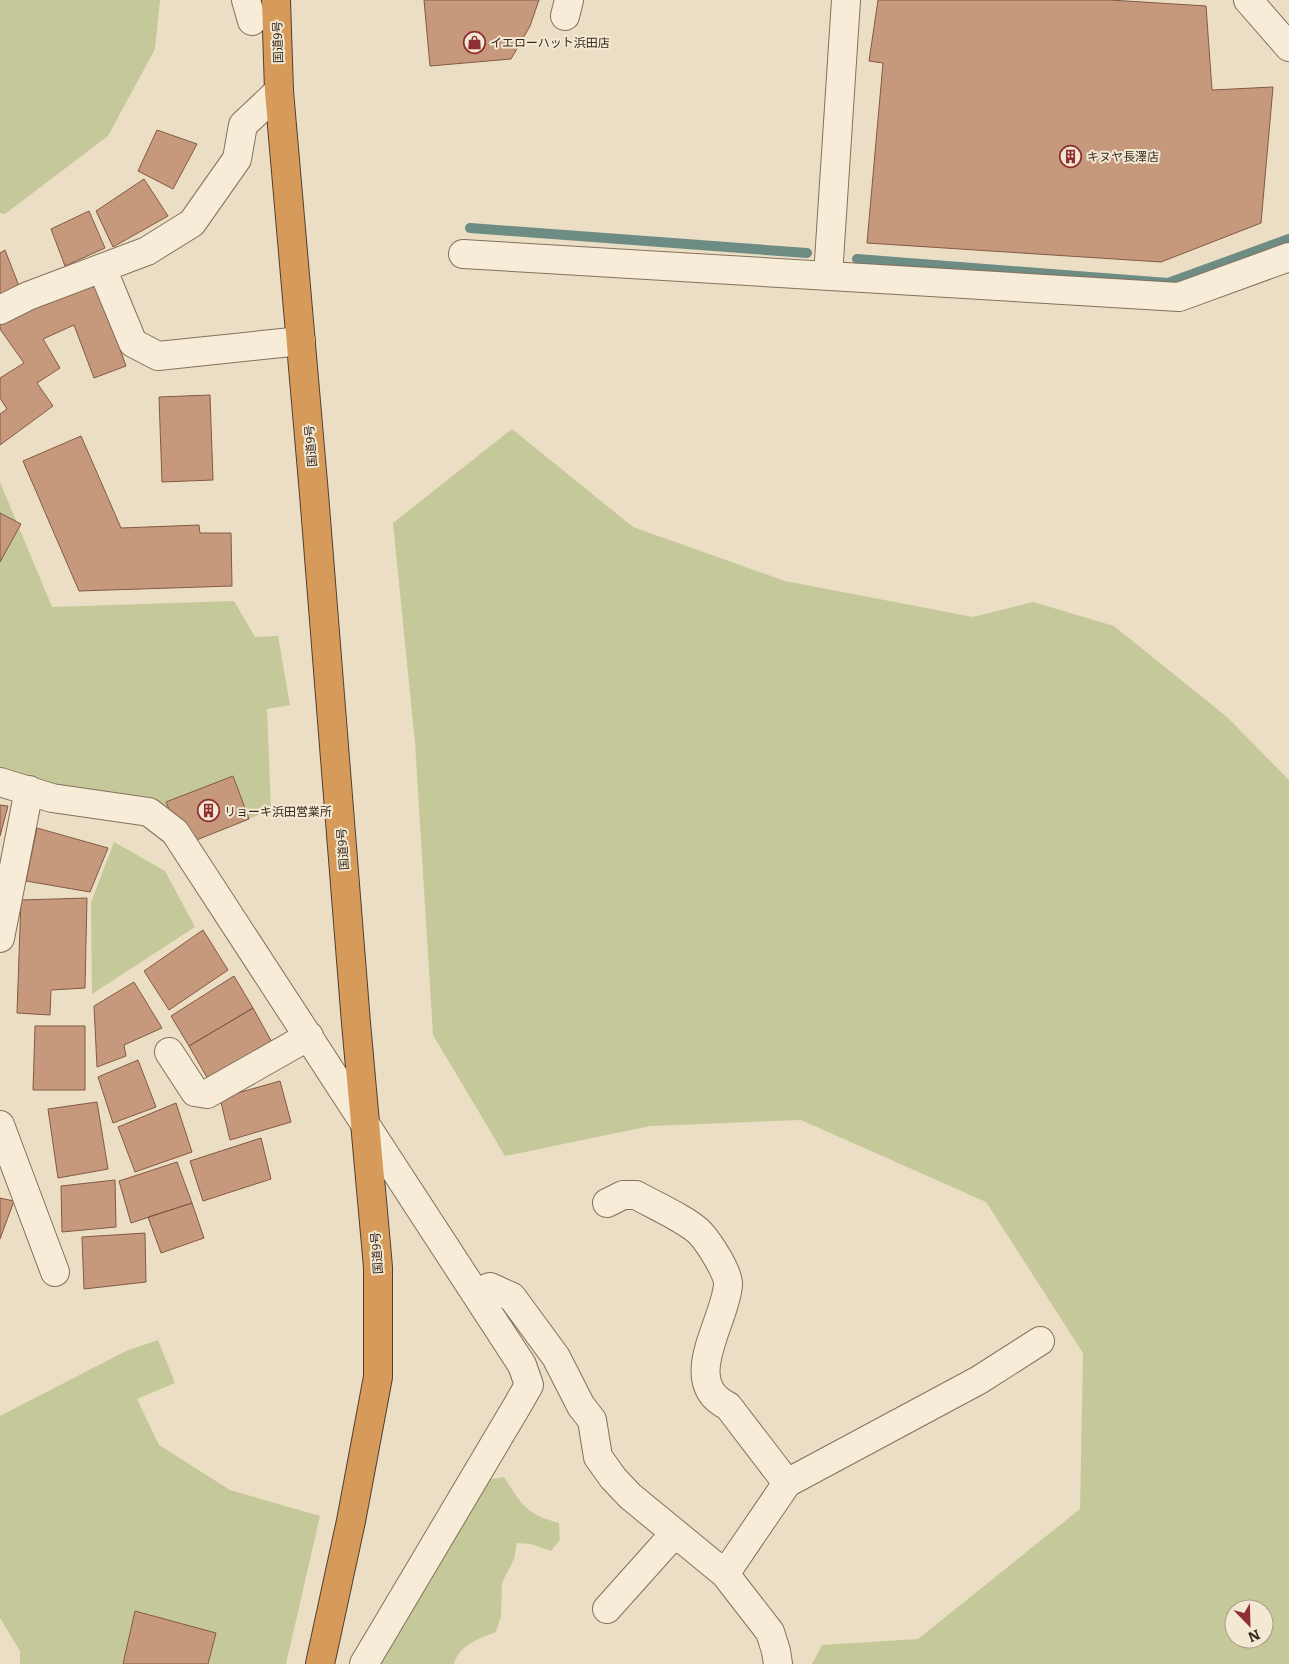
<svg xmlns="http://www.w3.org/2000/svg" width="1289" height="1664" viewBox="0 0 1289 1664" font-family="Literata,'Noto Sans JP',serif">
<rect width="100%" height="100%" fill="#ebdec4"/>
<path fill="#c5c999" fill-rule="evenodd" d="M 0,0 L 160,0 L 155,49 L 108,136 L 5,214 L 0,213 Z
M 512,429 L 633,527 L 785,581 L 973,617 L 1033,602 L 1114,626 L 1227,717 L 1289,780 L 1289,1664 L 812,1664 L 822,1645 L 918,1639 L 1080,1509 L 1083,1353 L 986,1202 L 801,1120 L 650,1126 L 505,1156 L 433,1035 L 415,743 L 393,523 ZM 1234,1609 L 1264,1609 L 1264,1639 L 1234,1639 Z
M 0,482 L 52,607 L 234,601 L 255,637 L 278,636 L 290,705 L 267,709 L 271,810 L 184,845 L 155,810 L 0,779 Z
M 114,842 L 165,871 L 195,927 L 92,994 L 91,902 Z
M 158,1340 L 175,1383 L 137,1399 L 159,1445 L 230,1490 L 320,1516 L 286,1664 L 20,1664 L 20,1651 L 0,1618 L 0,1416 L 126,1351 Z
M 504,1477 C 522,1505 525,1514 559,1523 L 560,1540 L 551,1551 L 531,1544 L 517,1543 L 514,1559 L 502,1583 L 501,1616 L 496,1632 C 480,1638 458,1646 454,1664 L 378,1664 L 486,1480 Z"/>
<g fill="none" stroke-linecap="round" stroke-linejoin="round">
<path stroke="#6d8c83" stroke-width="10" d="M 470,228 L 807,253
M 857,259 L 1168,283 L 1289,239"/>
</g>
<path fill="#c7997c" stroke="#825a43" d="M 424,0 L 539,0 L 530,26 L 511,59 L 430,66 Z
M 878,0 L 1110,0 L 1206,6 L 1212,90 L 1273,87 L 1261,223 L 1161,262 L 867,243 L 883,63 L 869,61 Z
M 157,130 L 197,144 L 173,189 L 138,171 Z
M 144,179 L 168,216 L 113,247 L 96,211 Z
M 89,211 L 105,248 L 65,266 L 51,229 Z
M 5,250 L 19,286 L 0,295 L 0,253 Z
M 88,283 L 99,290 L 126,366 L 94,378 L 74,325 L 43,339 L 60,368 L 37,383 L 53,406 L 0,445 L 0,414 L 7,409 L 0,398 L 0,378 L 24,363 L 0,329 L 0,324 Z
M 210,395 L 213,480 L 162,482 L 159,397 Z
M 81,436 L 121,528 L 199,525 L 200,533 L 231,533 L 232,586 L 79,591 L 23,461 Z
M 0,513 L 21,524 L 0,562 Z
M 233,776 L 249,819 L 184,845 L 166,802 Z
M 0,805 L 8,806 L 0,836 Z
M 37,828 L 108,848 L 90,892 L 26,881 Z
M 87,898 L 85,988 L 51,990 L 50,1015 L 17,1013 L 21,900 Z
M 203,930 L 228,970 L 169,1010 L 144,971 Z
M 234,976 L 253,1008 L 189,1046 L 171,1016 Z
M 134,982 L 162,1028 L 124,1045 L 126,1056 L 97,1067 L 94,1006 Z
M 253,1008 L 274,1046 L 209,1081 L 189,1046 Z
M 35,1026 L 85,1026 L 85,1090 L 33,1090 Z
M 138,1060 L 156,1107 L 113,1123 L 98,1077 Z
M 280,1081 L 291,1122 L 230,1140 L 220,1098 Z
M 97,1102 L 108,1169 L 58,1178 L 48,1109 Z
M 176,1103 L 192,1152 L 135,1172 L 118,1127 Z
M 261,1138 L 271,1179 L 203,1201 L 190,1161 Z
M 177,1162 L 192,1203 L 131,1223 L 119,1181 Z
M 115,1180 L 116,1227 L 62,1232 L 61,1186 Z
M 0,1198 L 14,1201 L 0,1239 Z
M 192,1203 L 204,1238 L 161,1253 L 148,1217 Z
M 145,1233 L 146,1282 L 84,1289 L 82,1237 Z
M 135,1611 L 216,1633 L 208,1664 L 123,1664 Z"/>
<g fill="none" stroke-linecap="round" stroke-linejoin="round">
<defs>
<path id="minor" d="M 246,0 L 252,21
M 1248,0 L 1289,47
M 565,16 L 569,0
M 463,254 L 1179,297 L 1289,257
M 102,268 L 133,343 L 158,356 L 301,341
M 828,276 L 846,0
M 0,310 L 28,296 L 147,251 L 192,223 L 237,159 L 243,125 L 279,91
M 0,782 L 52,798 L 149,812 L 175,832 L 522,1365 L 529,1385 L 517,1406 L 364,1664
M 0,938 L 29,790
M 169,1052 L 195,1092 L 207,1094 L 309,1036
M 0,1125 L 55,1272
M 607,1203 L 623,1195 L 636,1195 C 652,1204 690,1221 701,1234 C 709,1243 729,1273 728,1285 C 725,1323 679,1382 728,1406 L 787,1483
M 475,1293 L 490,1287 L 512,1297 L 556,1357 L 581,1406 L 592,1420 L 598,1457 L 613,1478 L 630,1496 L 725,1574 L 770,1632 L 776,1651 L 778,1664
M 725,1574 L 787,1483 L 979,1380 L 1040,1341
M 607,1609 L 675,1533"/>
<path id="highway" d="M 276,0 L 279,91 L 314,494 L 356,1023 L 378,1267 L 378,1377 L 351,1521 L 320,1664"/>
</defs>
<use href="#minor" stroke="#85705c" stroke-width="30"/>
<use href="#highway" stroke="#533f30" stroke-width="30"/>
<use href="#minor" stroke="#f7ecd7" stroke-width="28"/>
<use href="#highway" stroke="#d69b5a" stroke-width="28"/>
</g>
<defs>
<symbol id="shop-ring" viewBox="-11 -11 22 22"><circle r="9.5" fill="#f3e9d3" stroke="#902f33" stroke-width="1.5"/><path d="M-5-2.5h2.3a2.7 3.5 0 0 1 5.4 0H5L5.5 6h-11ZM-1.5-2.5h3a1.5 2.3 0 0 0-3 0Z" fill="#902f33"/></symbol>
<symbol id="building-ring" viewBox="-11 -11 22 22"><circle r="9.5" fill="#f3e9d3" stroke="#902f33" stroke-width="1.5"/><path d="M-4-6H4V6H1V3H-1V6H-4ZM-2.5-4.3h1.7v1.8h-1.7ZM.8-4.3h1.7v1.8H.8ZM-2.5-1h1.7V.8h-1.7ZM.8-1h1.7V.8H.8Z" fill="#902f33"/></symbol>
</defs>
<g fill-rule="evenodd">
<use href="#shop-ring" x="462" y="30" width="25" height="25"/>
<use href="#building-ring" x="1058" y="144" width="25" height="25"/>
<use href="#building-ring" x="196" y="798" width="25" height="25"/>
</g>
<g text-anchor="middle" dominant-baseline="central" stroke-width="4" stroke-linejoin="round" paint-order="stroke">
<g font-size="12" fill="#36291f" stroke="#f3e9d3">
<text transform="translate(277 42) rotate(-92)">国道9号</text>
<text transform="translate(310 446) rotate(-95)">国道9号</text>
<text transform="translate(342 849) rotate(-94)">国道9号</text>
<text transform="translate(376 1253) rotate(-94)">国道9号</text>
</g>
<g font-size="12" fill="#36291f" stroke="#f3e9d3" text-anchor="start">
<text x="490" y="42">イエローハット浜田店</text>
<text x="1087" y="156">キヌヤ長澤店</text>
<text x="224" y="811">リョーキ浜田営業所</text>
</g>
</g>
<g transform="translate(1249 1624) rotate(157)"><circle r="24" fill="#f3e9d3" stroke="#a79c8b"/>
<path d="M0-4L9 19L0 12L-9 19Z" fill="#902f33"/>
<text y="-8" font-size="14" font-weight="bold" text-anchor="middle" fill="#36291f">N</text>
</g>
</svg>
